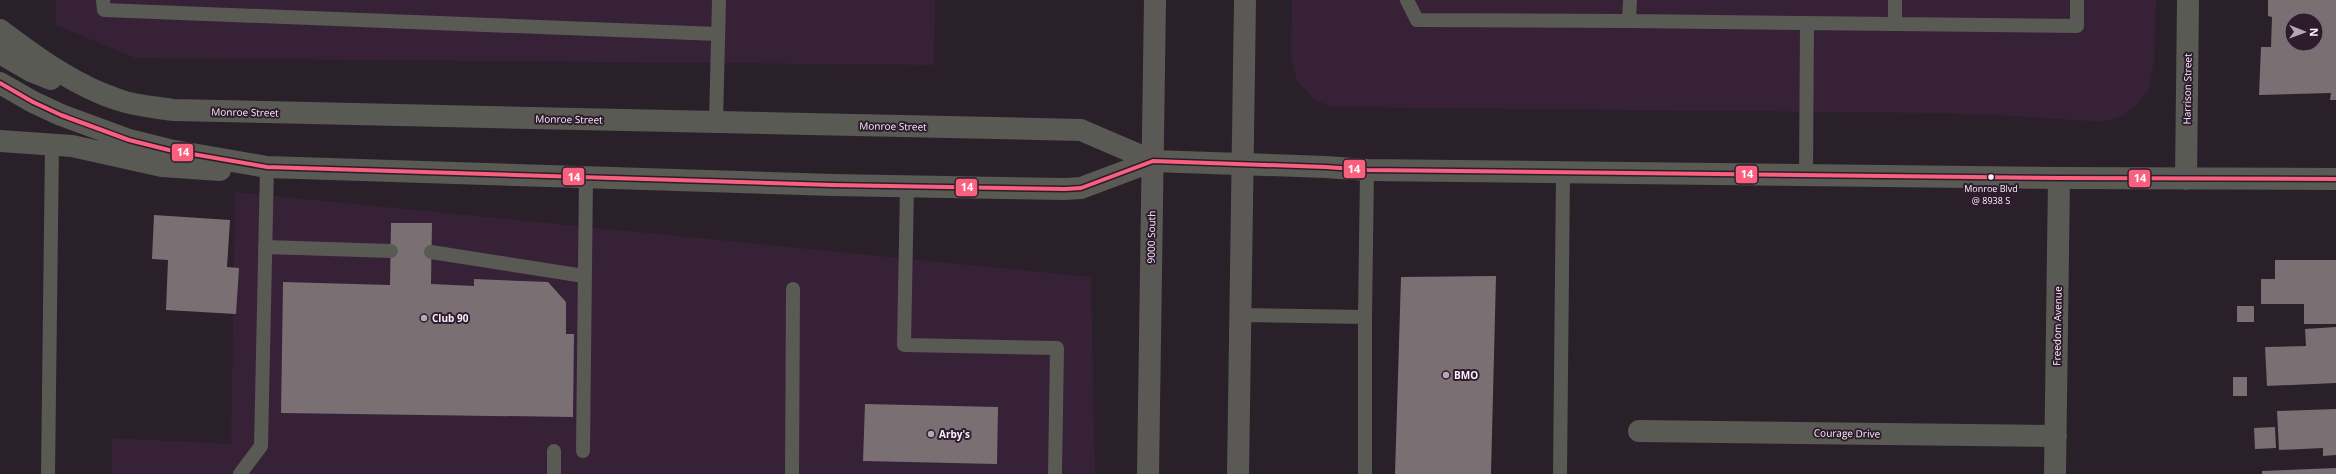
<svg xmlns="http://www.w3.org/2000/svg" width="2336" height="474" viewBox="0 0 2336 474" font-family="'Open Sans',sans-serif">
<rect width="100%" height="100%" fill="#2a202a"/>
<path fill="#362136" d="M 56,0 L 935,0 L 934,65 L 135,58 L 56,25 Z
M 1292,0 L 2156,0 L 2154,65 L 2149,89 L 2136,106 L 2123,116 L 2103,122 L 1996,115 L 1924,113 L 1332,107 L 1315,100 L 1297,81 L 1291,59 Z
M 235,192 L 1091,277 L 1095,474 L 112,474 L 112,438 L 231,444 Z"/>
<path fill="#7a6f73" fill-rule="evenodd" d="M 2268,0 L 2336,0 L 2336,100 L 2330,100 L 2331,93 L 2259,95 L 2261,47 L 2271,47 L 2272,17 L 2268,16 ZM 2292,20 L 2316,20 L 2316,44 L 2292,44 Z
M 154,215 L 230,220 L 227,267 L 239,268 L 236,314 L 166,310 L 168,260 L 152,259 Z
M 391,223 L 432,223 L 431,284 L 474,286 L 474,279 L 548,282 L 566,302 L 566,334 L 574,334 L 573,417 L 281,413 L 283,282 L 390,285 Z
M 2275,260 L 2336,260 L 2336,324 L 2304,324 L 2304,304 L 2261,304 L 2261,279 L 2275,279 Z
M 1496,276 L 1491,474 L 1395,474 L 1401,277 Z
M 2237,306 L 2254,306 L 2254,322 L 2237,322 Z
M 2336,327 L 2336,383 L 2267,386 L 2265,347 L 2306,346 L 2305,329 Z
M 2233,377 L 2247,377 L 2247,396 L 2233,396 Z
M 865,404 L 998,407 L 997,464 L 863,461 Z
M 2336,409 L 2336,455 L 2323,456 L 2323,448 L 2279,450 L 2277,411 Z
M 2275,427 L 2276,448 L 2255,449 L 2254,428 Z
M 2336,468 L 2336,474 L 2262,474 L 2262,471 Z"/>
<g fill="none" stroke-linecap="round" stroke-linejoin="round">
<path stroke="#595a53" stroke-width="14" d="M 103,0 L 104,10 L 718,34
M 1407,0 L 1417,20 L 1629,21
M 1630,0 L 1629,21 L 1895,24 L 1895,0
M 1895,24 L 2077,26 L 2077,0
M 716,122 L 719,0
M 1806,175 L 1807,23
M 907,186 L 904,345 L 1057,348 L 1055,474
M 265,247 L 391,251
M 431,252 L 584,276
M 1241,315 L 1365,317 L 1365,474
M 1365,317 L 1367,170
M 583,451 L 586,177
M 48,474 L 52,145
M 240,474 L 261,446 L 267,167
M 554,474 L 554,451
M 792,474 L 793,289
M 1560,474 L 1563,172"/>
<path stroke="#595a53" stroke-width="22" d="M 1639,431 L 2056,436
M 2055,474 L 2059,178"/>
<path stroke="#595a53" stroke-width="22" d="M 0,30 C 36,57 75,86 119,100 C 136,106 155,107 173,110 L 1081,130 L 1153,161
M 0,53 L 31,71 L 51,79
M 0,83 L 33,102 L 61,115 L 129,140 L 169,150 L 267,167 L 832,185 L 1065,189 L 1081,188 L 1153,161 L 1326,167 L 1367,170 L 2059,178 L 2336,179
M 0,141 L 72,146 L 162,166 L 220,170
M 2186,179 L 2188,0"/>
<path stroke="#5b5955" stroke-width="22" d="M 1148,474 L 1155,0
M 1238,474 L 1245,0"/>
<defs>
<path id="bus-1" d="M 0,83 L 33,102 L 61,115 L 129,140 L 169,150 L 267,167 L 832,185 L 1065,189 L 1081,188 L 1153,161 L 1326,167 L 1367,170 L 2059,178 L 2336,179"/>
</defs>
<use href="#bus-1" stroke="#2e1c2e" stroke-width="7"/>
<use href="#bus-1" stroke="#f8607d" stroke-width="4"/>
</g>
<circle fill="#fbeffb" stroke="#2e1c2e" stroke-width="1.5" cx="1991" cy="177" r="3.5"/>
<g fill="#b2a7b2" stroke="#2e1c2e" stroke-width="1.5">
<circle cx="424" cy="318" r="4"/>
<circle cx="1446" cy="375" r="4"/>
<circle cx="931" cy="434" r="4"/>
</g>
<g text-anchor="middle" dominant-baseline="central" stroke-width="4" stroke-linejoin="round" paint-order="stroke">
<g font-size="9" fill="#fbeffb" stroke="#2e1c2e">
<text x="1991" y="188">Monroe Blvd<tspan x="1991" dy="12">@ 8938 S</tspan></text>
</g>
<g font-size="10" fill="#fbeffb" stroke="#2e1c2e">
<text transform="translate(2187 89) rotate(-89)">Harrison Street</text>
<text transform="translate(245 112) rotate(1)">Monroe Street</text>
<text transform="translate(569 119) rotate(1)">Monroe Street</text>
<text transform="translate(893 126) rotate(1)">Monroe Street</text>
<text transform="translate(1151 237) rotate(-89)">9000 South</text>
<text transform="translate(2057 326) rotate(-89)">Freedom Avenue</text>
<text transform="translate(1847 433) rotate(1)">Courage Drive</text>
</g>
<g font-size="10" font-weight="bold" fill="#fbeffb" stroke="#2e1c2e" text-anchor="start">
<text x="432" y="318">Club 90</text>
<text x="1454" y="375">BMO</text>
<text x="939" y="434">Arby's</text>
</g>
</g>
<g stroke="#2e1c2e" stroke-width="1.5">
<rect x="171" y="143" width="23" height="19" rx="4" fill="#f8607d"/>
<rect x="1343" y="159" width="23" height="20" rx="4" fill="#f8607d"/>
<rect x="1735" y="165" width="23" height="19" rx="4" fill="#f8607d"/>
<rect x="562" y="167" width="23" height="19" rx="4" fill="#f8607d"/>
<rect x="2128" y="169" width="23" height="19" rx="4" fill="#f8607d"/>
<rect x="955" y="178" width="23" height="19" rx="4" fill="#f8607d"/>
</g>
<g font-size="11" text-anchor="middle" font-weight="bold" fill="#fff">
<text x="183" y="156">14</text>
<text x="1354" y="173">14</text>
<text x="1747" y="178">14</text>
<text x="574" y="181">14</text>
<text x="2140" y="182">14</text>
<text x="967" y="191">14</text>
</g>
<g transform="translate(2304 32) rotate(91)"><circle r="19" fill="#2e1c2e" stroke="#807080"/>
<path d="M0-3L7 15L0 10L-7 15Z" fill="#b2a7b2"/>
<text y="-6" font-size="11" font-weight="bold" text-anchor="middle" fill="#fbeffb">N</text>
</g>
</svg>
